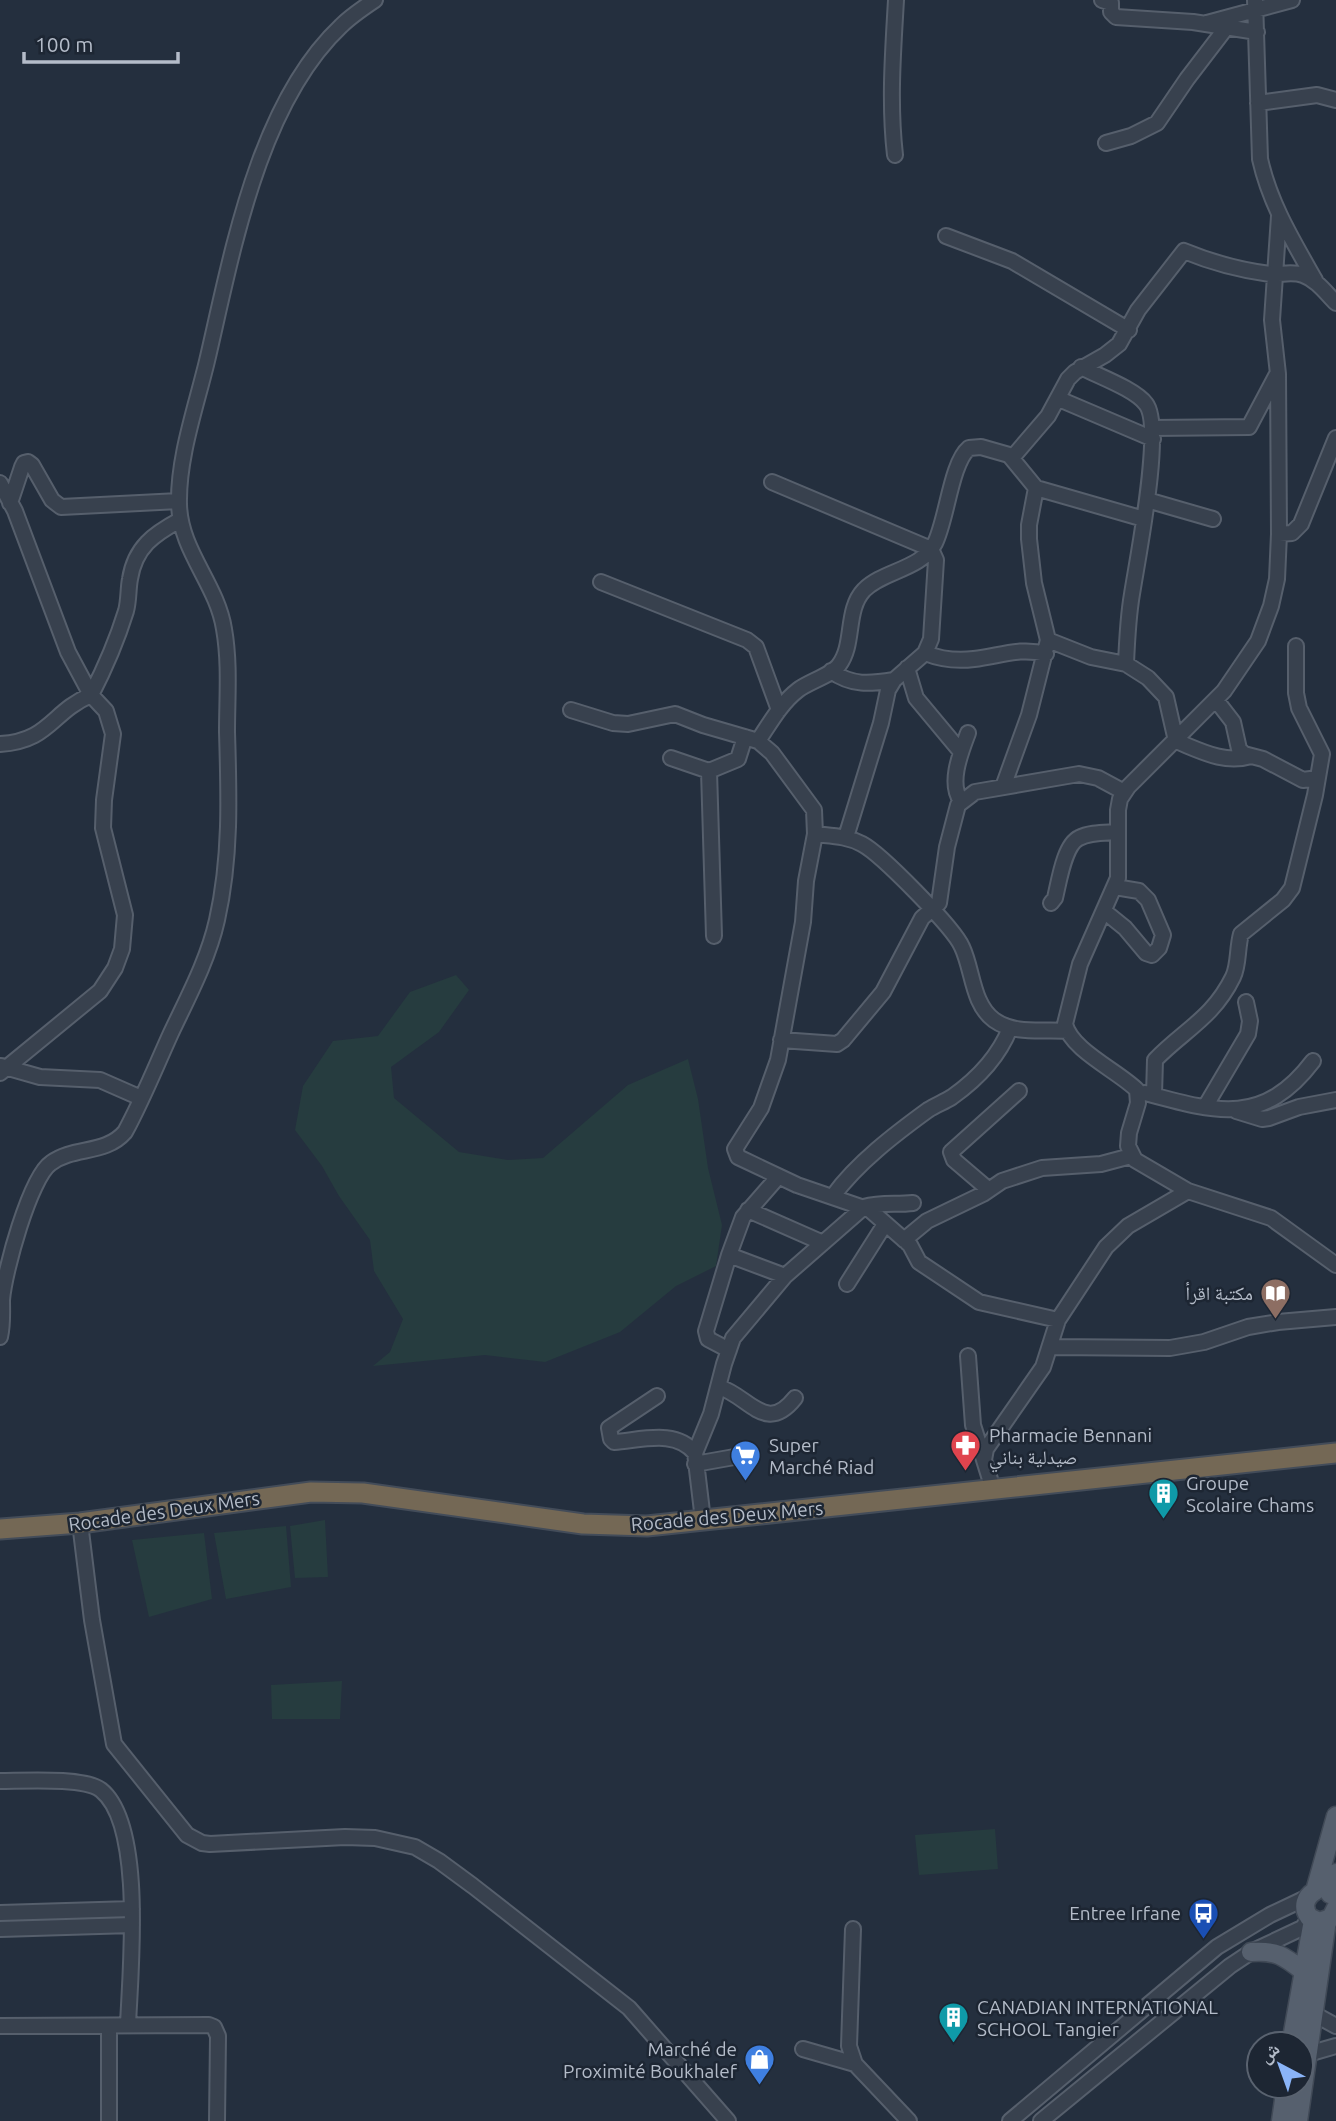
<svg xmlns="http://www.w3.org/2000/svg" width="1336" height="2121" viewBox="0 0 1336 2121" font-family="Ubuntu,'Noto Naskh Arabic',sans-serif">
<rect width="100%" height="100%" fill="#242f3e"/>
<path fill="#263c3f" d="M 456,975 L 469,990 L 439,1032 L 391,1067 L 394,1098 L 459,1152 L 508,1160 L 543,1158 L 628,1085 L 688,1059 L 698,1099 L 708,1168 L 722,1225 L 716,1266 L 676,1286 L 620,1332 L 545,1362 L 485,1355 L 373,1366 L 390,1352 L 403,1319 L 374,1271 L 370,1240 L 339,1196 L 322,1166 L 295,1130 L 303,1086 L 333,1041 L 378,1036 L 410,992 Z
M 325,1520 L 328,1577 L 295,1578 L 290,1526 Z
M 286,1526 L 291,1587 L 226,1599 L 214,1533 Z
M 204,1533 L 212,1599 L 149,1617 L 132,1540 Z
M 342,1681 L 340,1719 L 272,1719 L 271,1685 Z
M 995,1829 L 998,1869 L 919,1875 L 915,1835 Z"/>
<g fill="none" stroke-linecap="round" stroke-linejoin="round">
<defs>
<path id="minor" d="M 1102,0 L 1111,3 L 1111,12 L 1116,17 L 1193,22 L 1257,32
M 1255,0 L 1260,159 C 1270,204 1293,241 1315,280
M 1207,23 L 1292,0
M 1258,103 L 1317,95 L 1336,100
M 1106,143 L 1131,136 L 1157,123 L 1187,79 L 1226,28
M 895,155 C 889,103 893,52 896,0
M 1279,216 L 1272,320 L 1278,374 L 1279,534 L 1277,579 L 1271,606 L 1258,641 L 1224,691 L 1128,787 L 1120,799 L 1118,810 L 1118,878 L 1080,964 L 1065,1024 C 1071,1050 1118,1071 1137,1090 L 1138,1103 L 1129,1133 L 1128,1146 L 1135,1160 L 1188,1191 L 1271,1218 L 1336,1265
M 946,236 L 1012,261 L 1129,330
M 1081,367 C 1098,376 1135,389 1146,404 C 1164,427 1137,561 1132,594 C 1128,617 1127,640 1126,664
M 1059,399 L 1153,439
M 1152,428 L 1249,427 L 1276,376
M 1012,458 L 1048,416 L 1068,379 L 1075,372 L 1105,355 L 1119,344 L 1138,310 L 1184,251 C 1213,263 1239,270 1270,274 C 1281,275 1292,271 1303,275 C 1317,280 1326,293 1336,303
M 772,482 L 931,549 L 936,560 L 931,639 L 925,653 L 894,680 L 888,690 L 881,723 L 846,837
M 0,483 L 15,511 L 68,652 L 91,695 C 51,712 50,741 0,744
M 1147,500 L 1213,519
M 10,503 L 22,467 L 24,463 L 28,462 L 32,465 L 52,500 L 61,507 L 179,501
M 1279,534 L 1292,533 L 1301,524 L 1336,438
M 601,582 L 747,640 L 756,647 L 779,710
M 1048,640 L 1091,657 L 1126,664 L 1148,678 L 1166,697 L 1176,741 C 1201,751 1224,764 1251,756
M 925,653 C 940,659 958,661 974,659 C 1000,656 1020,647 1046,654
M 907,668 L 916,698 L 961,752
M 831,671 C 852,686 870,684 894,680
M 1216,700 L 1233,722 L 1239,749 L 1244,754 L 1263,759 L 1303,780 L 1318,778
M 571,710 L 613,723 L 628,724 L 675,714 L 703,725 L 758,741 L 772,753 L 814,810 L 815,834 L 806,881 L 803,922 L 778,1060 L 761,1108 L 735,1149 L 738,1157 L 797,1185 L 870,1210 L 910,1245 L 919,1262 L 979,1302 L 1058,1320
M 758,741 C 770,723 781,703 798,690 C 808,682 832,675 839,665 C 855,644 845,610 864,590 C 884,570 921,570 935,543 C 947,519 951,463 969,448 L 981,447 L 1009,455 L 1036,488 L 1144,519
M 671,758 L 709,771 L 738,759 L 745,737
M 709,771 L 714,936
M 1003,787 L 1029,715 L 1048,640 L 1034,583 L 1029,539 L 1029,525 L 1036,488
M 961,801 C 948,783 961,752 968,733
M 815,834 C 832,836 847,836 862,844 C 881,854 954,928 962,947 C 973,970 972,1004 994,1020 C 1015,1035 1042,1029 1067,1031
M 1051,903 L 1055,898 C 1059,882 1064,845 1079,838 C 1090,832 1106,833 1118,832
M 1104,911 L 1125,928 L 1146,953 L 1152,955 L 1159,948 L 1163,935 L 1148,900 L 1139,891 L 1115,887
M 781,1040 L 837,1044 L 843,1040 L 883,992 L 922,918 L 939,903 L 947,847 L 958,805 L 975,792 L 1079,774 L 1098,778 L 1124,792
M 1,1066 L 40,1077 L 100,1080 L 141,1098
M 0,1073 L 100,991 L 115,968 L 122,949 L 125,915 L 103,828 L 104,800 L 113,734 L 106,711 L 91,695 C 105,668 117,640 126,611 C 129,600 128,589 130,579 C 135,547 154,534 180,520
M 1145,1093 C 1215,1112 1263,1127 1313,1061
M 1154,1095 L 1155,1060 C 1184,1030 1213,1018 1233,977 C 1239,965 1237,948 1241,934 L 1283,900 L 1292,888 L 1315,795 L 1322,754 L 1299,708 L 1296,693 L 1296,646
M 1205,1107 L 1248,1034 L 1250,1021 L 1246,1002
M 1236,1111 L 1262,1119 L 1269,1118 L 1299,1107 L 1336,1100
M 988,1189 L 954,1160 L 951,1152 L 1019,1091
M 833,1196 C 857,1163 895,1134 928,1110 C 936,1105 944,1102 952,1097 C 976,1080 999,1056 1010,1028
M 748,1210 L 823,1243
M 904,1240 L 927,1221 L 983,1194 L 1002,1181 L 1042,1168 L 1101,1164 L 1131,1156
M 729,1255 L 785,1276
M 847,1284 L 885,1224
M 0,1337 C 3,1324 2,1313 2,1300 C 4,1273 30,1177 51,1163 C 74,1146 105,1155 125,1132 C 142,1101 156,1066 171,1033 C 188,997 208,960 217,920 C 231,858 229,796 227,732 C 227,698 230,663 224,629 C 217,584 180,551 179,504 C 178,457 196,407 207,361 C 232,254 258,104 341,26 C 351,16 363,8 375,0
M 1051,1347 L 1170,1348 L 1204,1342 L 1248,1327 L 1278,1322 L 1336,1317
M 729,1350 L 708,1339 L 706,1331 L 729,1255 L 743,1217 L 778,1177
M 968,1356 L 973,1425 L 984,1460
M 719,1387 C 749,1396 766,1435 795,1398
M 657,1396 L 609,1428 L 611,1439 L 614,1442 C 642,1440 676,1429 695,1453
M 695,1464 L 740,1456
M 993,1489 L 984,1460 L 986,1449 L 1043,1367 L 1058,1320 L 1106,1247 L 1128,1226 L 1188,1191
M 703,1520 L 695,1453 L 711,1414 L 724,1364 L 733,1338 L 785,1276 L 864,1207 C 881,1202 896,1205 913,1203
M 80,1523 L 92,1620 L 114,1744 L 187,1835 L 202,1843 L 210,1844 L 345,1837 L 375,1838 L 415,1847 L 439,1861 L 473,1886 L 629,2008 L 728,2121
M 0,1781 C 23,1781 84,1777 101,1790 C 145,1825 130,1973 128,2025
M 0,1913 L 132,1909
M 0,1929 L 132,1925
M 853,1929 L 849,2046 L 855,2064 L 909,2121
M 1314,2014 L 1336,2026
M 0,2026 L 209,2025 L 214,2027 L 218,2036 L 217,2121
M 109,2026 L 109,2121
M 803,2049 L 855,2064
M 1308,2054 L 1336,2046
M 1010,2121 L 1217,1947 L 1270,1915 L 1308,1897
M 1041,2121 L 1230,1966 L 1251,1952 L 1302,1928 L 1310,1918"/>
<path id="major" d="M 1336,1816 L 1315,1891 C 1305,1897 1302,1907 1309,1917 L 1319,1922 L 1331,1918 L 1336,1908
M 1330,1894 L 1336,1873
M 1251,1952 C 1276,1950 1284,1956 1303,1971
M 1291,2044 L 1313,1920
M 1281,2121 L 1286,2086
M 1298,2121 L 1327,1920"/>
<path id="highway" d="M 0,1529 L 80,1523 L 311,1492 L 363,1493 L 583,1524 L 647,1526 L 1336,1453"/>
</defs>
<use href="#minor" stroke="#565f6c" stroke-width="18"/>
<use href="#major" stroke="#414a57" stroke-width="21"/>
<use href="#highway" stroke="#434c59" stroke-width="23"/>
<use href="#minor" stroke="#38414e" stroke-width="14"/>
<use href="#major" stroke="#56606e" stroke-width="18"/>
<use href="#highway" stroke="#746855" stroke-width="19"/>
</g>
<defs>
<symbol id="library-pin" viewBox="-11 -11 22 30"><path d="M0 17L-7.5 6A9.5 9.5 0 1 1 7.5 6Z" fill="#8d6e63" stroke="#1d2633"/><path d="M-6-4Q-3-5.5-.7-3.5V5Q-3 3-6 4ZM6-4Q3-5.5 .7-3.5V5Q3 3 6 4Z" fill="#fff"/></symbol>
<symbol id="pharmacy-pin" viewBox="-11 -11 22 30"><path d="M0 17L-7.5 6A9.5 9.5 0 1 1 7.5 6Z" fill="#e0444e" stroke="#1d2633"/><path d="M-2-6h4v4h4v4h-4v4h-4v-4h-4v-4h4Z" fill="#fff"/></symbol>
<symbol id="supermarket-pin" viewBox="-11 -11 22 30"><path d="M0 17L-7.5 6A9.5 9.5 0 1 1 7.5 6Z" fill="#3f7fe0" stroke="#1d2633"/><path d="M-6-5.5h2.5l.6 2H6L4.5 2H-2.5L-4.4-4H-6ZM-1.5 3.2a1.3 1.3 0 1 0 .1 0ZM3 3.2a1.3 1.3 0 1 0 .1 0Z" fill="#fff"/></symbol>
<symbol id="building-pin" viewBox="-11 -11 22 30"><path d="M0 17L-7.5 6A9.5 9.5 0 1 1 7.5 6Z" fill="#0f9aa8" stroke="#1d2633"/><path d="M-4-6H4V6H1V3H-1V6H-4ZM-2.5-4.3h1.7v1.8h-1.7ZM.8-4.3h1.7v1.8H.8ZM-2.5-1h1.7V.8h-1.7ZM.8-1h1.7V.8H.8Z" fill="#fff"/></symbol>
<symbol id="bus-pin" viewBox="-11 -11 22 30"><path d="M0 17L-7.5 6A9.5 9.5 0 1 1 7.5 6Z" fill="#1a4fb4" stroke="#1d2633"/><path d="M-5-6H5V4H4V6H2V4H-2V6H-4V4H-5ZM-3.5-4V0h7V-4ZM-3.5 1.2v1.5H-2V1.2ZM2 1.2v1.5H3.5V1.2Z" fill="#fff"/></symbol>
<symbol id="shop-pin" viewBox="-11 -11 22 30"><path d="M0 17L-7.5 6A9.5 9.5 0 1 1 7.5 6Z" fill="#3f7fe0" stroke="#1d2633"/><path d="M-5-2.5h2.3a2.7 3.5 0 0 1 5.4 0H5L5.5 6h-11ZM-1.5-2.5h3a1.5 2.3 0 0 0-3 0Z" fill="#fff"/></symbol>
</defs>
<g fill-rule="evenodd">
<use href="#library-pin" x="1258" y="1276" width="35" height="47"/>
<use href="#pharmacy-pin" x="948" y="1428" width="35" height="47"/>
<use href="#supermarket-pin" x="728" y="1438" width="35" height="47"/>
<use href="#building-pin" x="1146" y="1476" width="35" height="47"/>
<use href="#bus-pin" x="1186" y="1896" width="35" height="47"/>
<use href="#building-pin" x="936" y="2000" width="35" height="47"/>
<use href="#shop-pin" x="742" y="2042" width="35" height="47"/>
</g>
<g text-anchor="middle" dominant-baseline="central" stroke-width="5" stroke-linejoin="round" paint-order="stroke">
<g font-size="19" fill="#b4bcc9" stroke="#1d2633" text-anchor="start">
<text x="1253" y="1293" text-anchor="end">مكتبة اقرأ</text>
<text x="989" y="1435">Pharmacie Bennani<tspan x="989" dy="22">صيدلية بناني</tspan></text>
<text x="769" y="1445">Super<tspan x="769" dy="22">Marché Riad</tspan></text>
<text x="1186" y="1483">Groupe<tspan x="1186" dy="22">Scolaire Chams</tspan></text>
<text x="1181" y="1913" text-anchor="end">Entree Irfane</text>
<text x="977" y="2007">CANADIAN INTERNATIONAL<tspan x="977" dy="22">SCHOOL Tangier</tspan></text>
<text x="737" y="2049" text-anchor="end">Marché de<tspan x="737" dy="22">Proximité Boukhalef</tspan></text>
</g>
<g font-size="19" fill="#b4bcc9" stroke="#1d2633">
<text transform="translate(164 1511) rotate(-8)">Rocade des Deux Mers</text>
<text transform="translate(727 1516) rotate(-5)">Rocade des Deux Mers</text>
</g>
</g>
<g transform="translate(1280 2065) rotate(319)"><circle r="33" fill="#1d2633" stroke="#59626f" stroke-width="2"/>
<path d="M0-5L12 26L0 18L-12 26Z" fill="#8ab4f8"/>
<text y="-10" font-size="19" font-weight="bold" text-anchor="middle" fill="#b4bcc9">ش</text>
</g>
<path d="M24 52v10h154v-10" fill="none" stroke="#b4bcc9" stroke-width="3.5"/>
<text x="35" y="52" font-size="21" fill="#b4bcc9" stroke="#1d2633" stroke-width="5" paint-order="stroke">100 m</text>
</svg>
